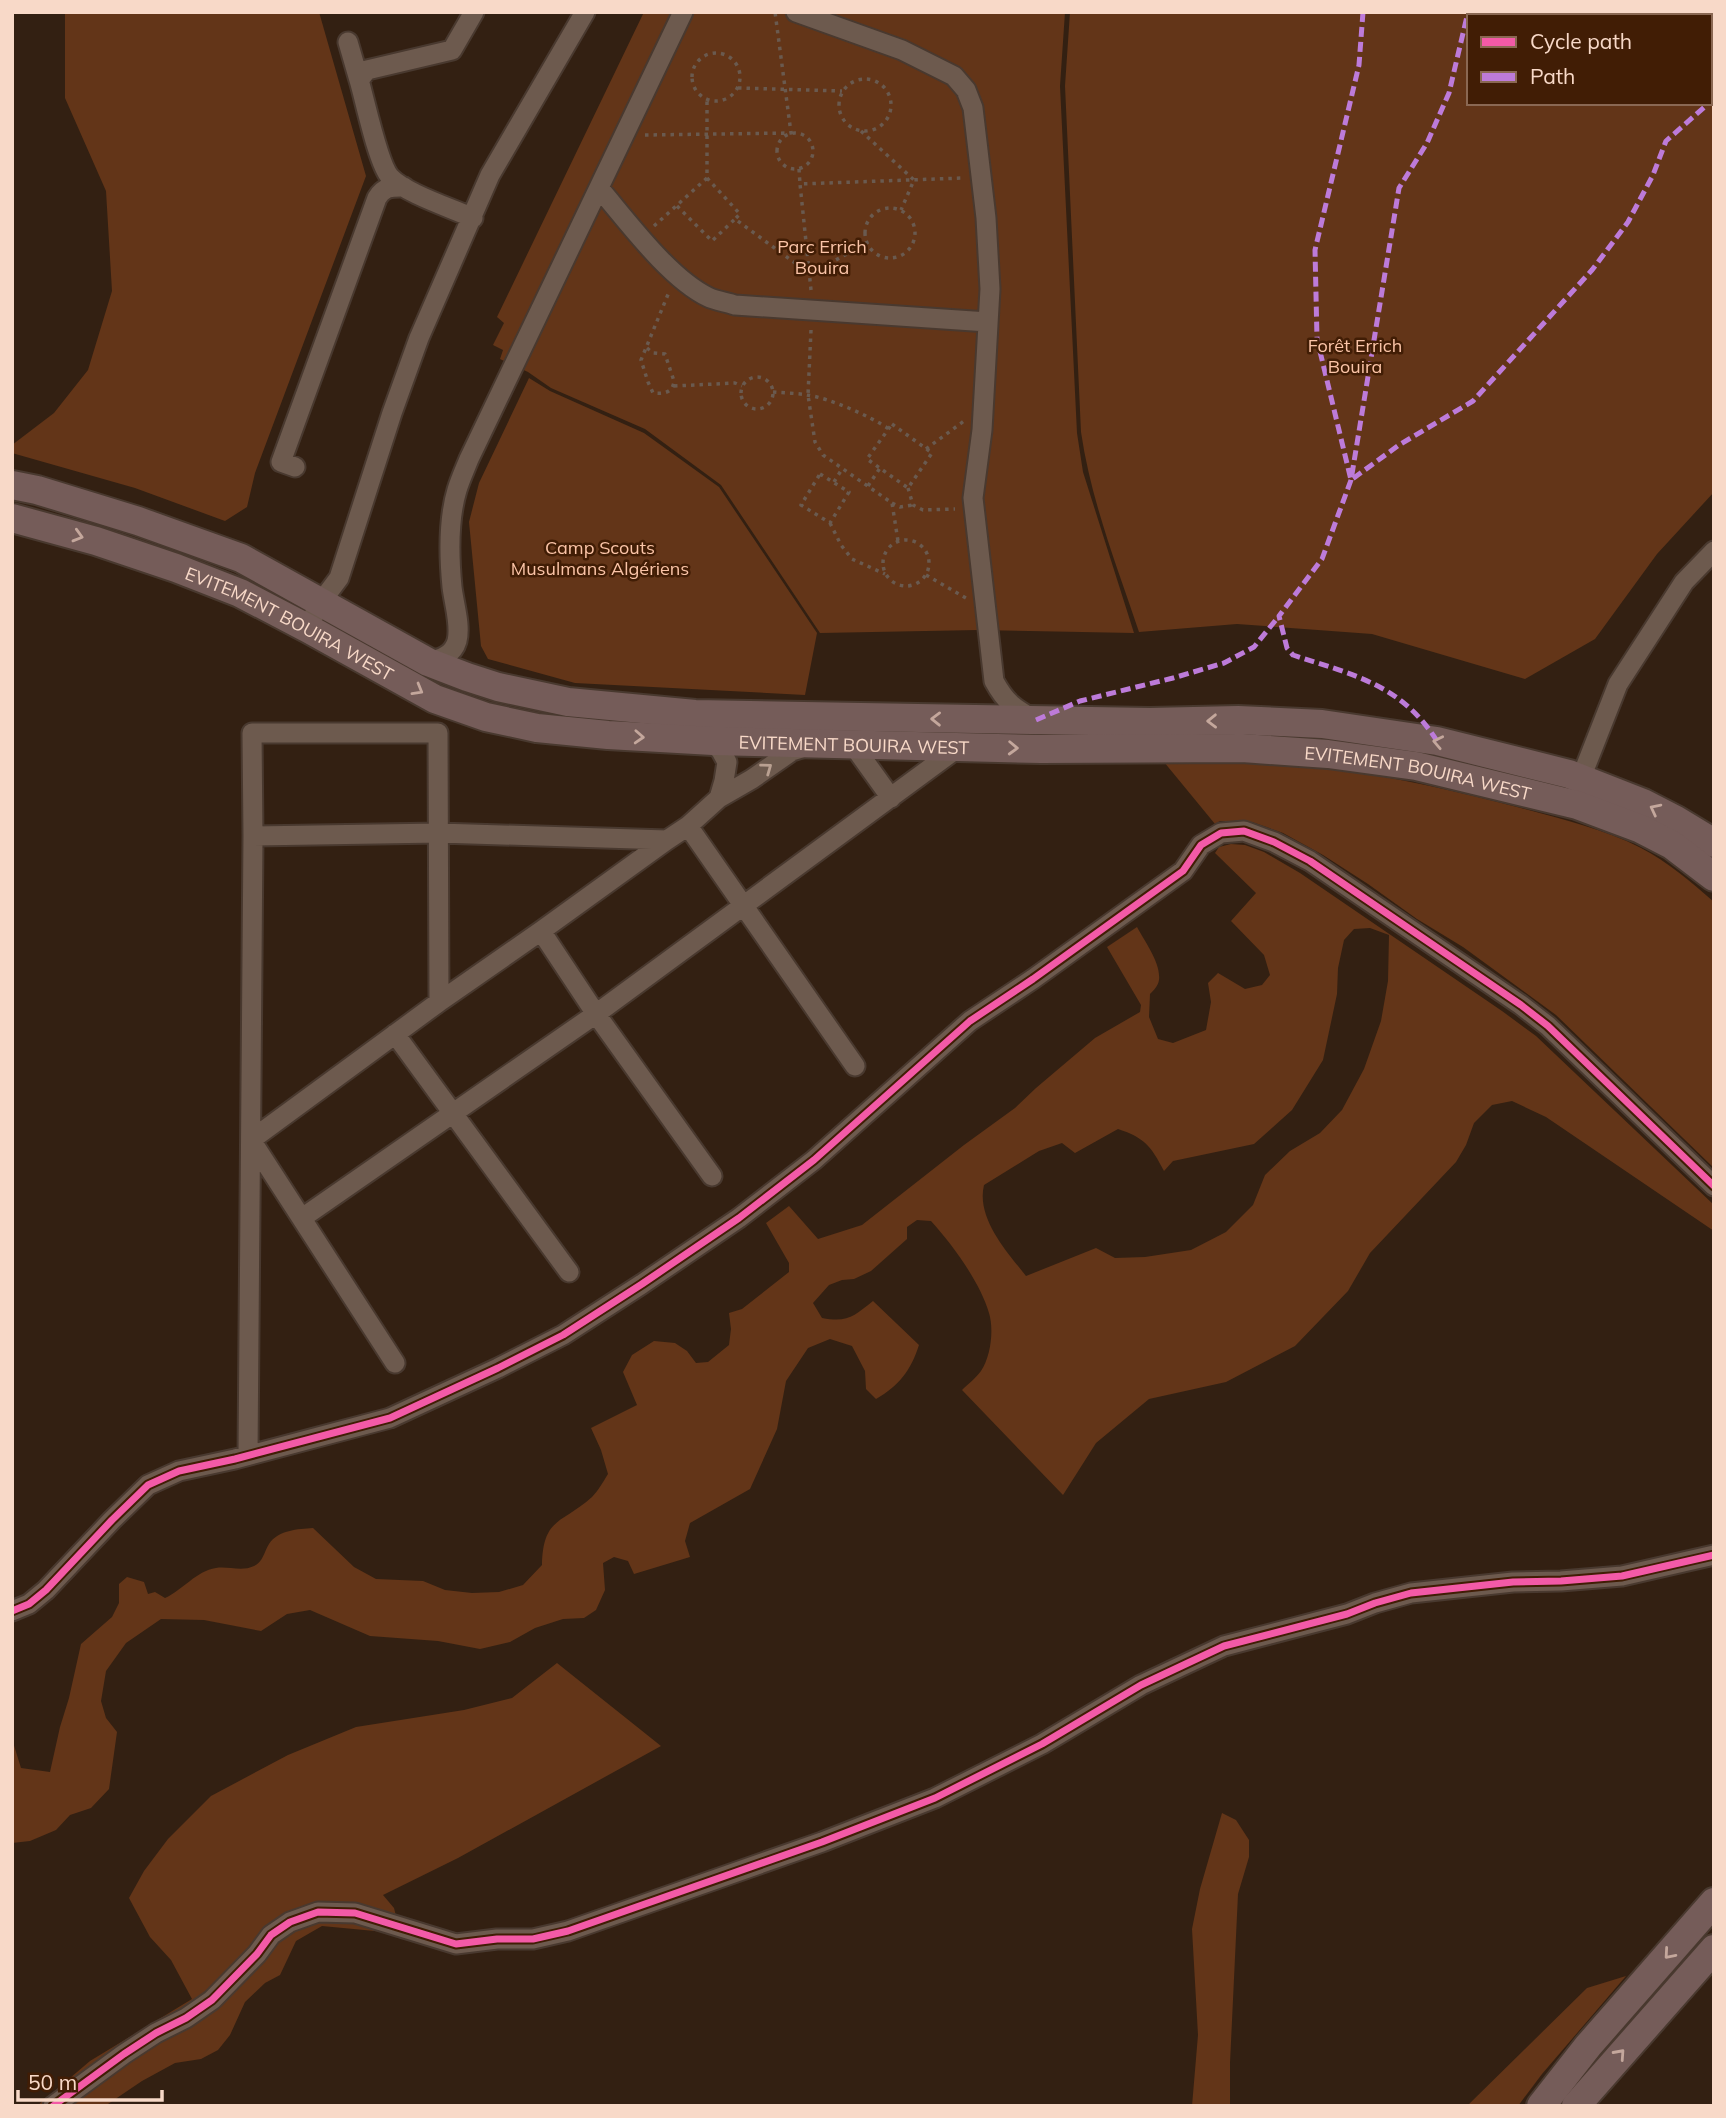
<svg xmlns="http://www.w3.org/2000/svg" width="1726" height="2118" viewBox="0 0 1726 2118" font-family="Mulish,sans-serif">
<rect width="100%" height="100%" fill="#332012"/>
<path fill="#633518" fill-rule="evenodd" d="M 65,12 L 319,12 L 366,176 L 255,473 L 247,507 L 225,521 L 135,488 L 12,453 L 12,445 L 54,413 L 88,370 L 112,291 L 106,191 L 65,98 Z
M 644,12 L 1065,12 L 1060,86 L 1077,433 L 1083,472 L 1134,633 L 978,630 L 820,633 L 721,485 L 645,429 L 551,388 L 528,372 L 500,359 L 503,350 L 493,345 L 504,323 L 497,317 Z
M 1070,12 L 1714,12 L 1714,492 L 1657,554 L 1595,639 L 1525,679 L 1372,634 L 1237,624 L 1139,632 C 1117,566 1091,501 1081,432 L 1065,86 ZM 1469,16 L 1710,16 L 1710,103 L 1469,103 Z
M 529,378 L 550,391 L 644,433 L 719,487 L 817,633 L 805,695 L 575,683 L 488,659 L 481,646 L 469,522 L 479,483 Z
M 1164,762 C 1220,762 1277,761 1334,769 C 1397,777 1459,792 1521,808 C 1561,819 1604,829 1641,848 C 1668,862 1691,882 1714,902 L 1714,1168 L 1556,1015 L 1463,947 L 1417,919 L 1368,884 L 1323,855 L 1283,833 L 1252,822 L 1220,821 L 1215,824 Z
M 1231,844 L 1245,845 L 1264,852 L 1300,873 L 1502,1011 L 1536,1036 L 1714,1205 L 1714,1231 L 1546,1117 L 1512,1101 L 1492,1105 L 1474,1123 L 1466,1145 L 1456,1162 L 1370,1253 L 1348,1291 L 1295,1346 L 1226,1382 L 1149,1399 L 1096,1443 L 1063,1495 L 962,1390 C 968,1384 976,1378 981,1371 C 991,1356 994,1329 989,1313 C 980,1282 952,1244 931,1221 L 917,1220 L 907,1227 L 907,1239 L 871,1271 L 854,1279 L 842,1280 L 829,1285 L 813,1303 L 822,1318 C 848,1323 854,1316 873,1301 L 919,1345 C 911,1370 899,1386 876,1399 L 866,1389 L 865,1371 L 852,1346 L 830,1339 L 808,1348 L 786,1381 L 777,1429 L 750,1489 L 690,1523 L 685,1541 L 690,1557 L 634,1574 L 628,1561 L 614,1557 L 603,1563 L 605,1590 L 596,1610 L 584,1618 L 563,1619 L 535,1628 L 510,1642 L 480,1649 L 438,1641 L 370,1636 L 310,1610 L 287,1614 L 261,1631 L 204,1620 L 161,1619 L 126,1643 L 106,1671 L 101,1701 L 106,1718 L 117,1732 L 109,1789 L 91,1808 L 70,1815 L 56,1830 L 30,1841 L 12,1843 L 12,1739 L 21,1768 L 50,1772 L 60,1727 L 69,1698 L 81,1644 L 112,1617 L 119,1603 L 119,1584 L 127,1577 L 144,1582 L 148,1594 L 155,1592 L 165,1598 C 183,1590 196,1571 216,1568 C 228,1566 242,1572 254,1566 C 263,1562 264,1552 269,1544 C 278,1530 298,1529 313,1528 L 354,1567 L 376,1579 L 423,1581 L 445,1590 L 472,1593 L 499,1592 L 523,1585 L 542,1565 C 543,1517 562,1524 592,1497 C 598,1491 603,1482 608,1474 L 601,1450 L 591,1428 L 637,1405 L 623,1372 L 632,1355 L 654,1341 L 675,1343 L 687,1351 L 696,1363 L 708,1362 L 729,1345 L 731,1329 L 729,1313 L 742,1309 L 789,1272 L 789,1263 L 766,1223 L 789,1206 L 818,1239 L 862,1225 L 964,1145 L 1015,1108 L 1036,1088 L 1095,1038 L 1140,1012 L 1141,1005 L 1107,947 L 1137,927 C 1145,942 1161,963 1159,980 C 1158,986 1154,990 1150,994 L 1149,1017 L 1158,1039 L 1173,1043 L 1206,1030 L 1211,1002 L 1208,983 L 1218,973 L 1245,989 L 1262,985 L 1270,975 L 1264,955 L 1231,921 L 1256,893 L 1215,853 L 1219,847 ZM 1370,928 L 1389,935 L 1388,981 L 1381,1021 L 1364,1069 L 1342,1110 L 1320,1133 L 1290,1151 L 1265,1175 L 1253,1205 L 1226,1232 L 1191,1250 L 1145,1257 L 1115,1258 L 1096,1248 L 1026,1276 C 1007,1252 976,1218 984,1185 L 1039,1151 L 1062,1143 L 1075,1153 L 1118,1129 C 1145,1138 1151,1146 1164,1171 L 1173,1161 L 1254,1144 L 1292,1110 L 1323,1060 L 1337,994 L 1338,968 L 1344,940 L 1354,929 Z
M 557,1663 L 661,1746 L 458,1858 L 383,1895 L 394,1908 L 397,1920 L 385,1932 L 322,1926 L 296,1941 L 280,1975 L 265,1983 L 245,2002 L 230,2035 L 218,2050 L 201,2059 L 175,2063 L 142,2081 L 105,2106 L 37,2106 L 90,2061 L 192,1999 L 171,1960 L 150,1937 L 129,1898 L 144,1871 L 168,1839 L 211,1796 L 288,1755 L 356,1727 L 464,1710 L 512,1698 Z
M 1222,1813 L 1236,1820 L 1249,1840 L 1249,1857 L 1238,1894 L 1230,2063 L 1230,2106 L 1192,2106 L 1198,2035 L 1192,1929 L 1200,1889 Z
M 1626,1976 L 1542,2074 L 1518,2106 L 1467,2106 L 1587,1988 Z"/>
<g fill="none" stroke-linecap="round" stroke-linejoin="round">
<defs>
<path id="minor" d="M 796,12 L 902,50 L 954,76 L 966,90 L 973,108 L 986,218 L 990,289 L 982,430 L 973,498 L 994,681 C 1006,703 1014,708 1035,720
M 348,42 L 359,80
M 599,188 C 628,222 669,278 708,297 C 716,301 727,302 735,305 L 988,322
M 473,218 C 451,208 405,193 390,177 C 378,164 365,100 359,80 L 367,70 L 452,50 L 474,12
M 295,467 L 281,462 L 377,198 C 384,186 392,187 404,187
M 307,628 L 321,602 L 339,578 L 392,413 L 419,338 L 490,175 L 585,12
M 428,662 C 441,659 453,655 457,641 C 461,625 454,604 452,587 C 449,556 448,520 457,490 C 460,480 465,469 469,459 L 683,12
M 853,745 L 891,798
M 1581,778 L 1618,684 L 1684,582 L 1714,551
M 719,798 L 752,779 L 792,751 L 808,746
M 688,826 L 719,798 L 724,781 L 727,762 L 721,751 L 713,741
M 253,836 L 439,833 L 667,840
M 541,931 L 596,1014 L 712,1176
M 395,1034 L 569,1272
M 302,1218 L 596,1014 L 959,747
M 395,1363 L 251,1140 L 439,1002 L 541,931 L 667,840 L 688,826 L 855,1066
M 248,1455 L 253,836 L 252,733 L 438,733 L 439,1002
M 12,1611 L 29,1604 L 46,1590 L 112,1520 L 148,1485 L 179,1471 L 235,1459 L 390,1418 L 498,1368 L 563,1335 L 642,1284 L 739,1218 L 814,1160 L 970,1021 L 1033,979 L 1183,871 L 1201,845 L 1221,833 L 1244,831 L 1274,842 L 1310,861 L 1521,1005 L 1548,1026 L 1714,1186
M 53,2106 L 124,2054 L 156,2033 L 186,2018 L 212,2000 L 257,1954 L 271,1935 L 290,1922 L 318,1912 L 355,1913 L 456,1944 L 497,1939 L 533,1939 L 568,1931 L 822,1842 L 935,1798 L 1042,1744 L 1141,1685 L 1224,1646 L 1347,1614 L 1375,1603 L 1411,1593 L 1513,1582 L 1561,1581 L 1622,1576 L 1714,1555"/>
<g id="highway">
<path d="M 12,485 L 37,490 L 138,521 L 241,558 L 428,662 L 467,677 L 498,687 L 568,702 L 695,714 L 1150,722 L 1238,720 L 1322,724 L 1437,741 L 1569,774 L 1643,803 L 1676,820 L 1714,843"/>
<path id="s1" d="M 12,518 L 96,541 L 176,568 L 240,593 L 307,628 L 435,699 L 486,717 L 537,728 L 608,735 L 713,741 L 1041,749 L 1242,748 L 1328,754 L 1416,766 L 1577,805 L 1641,829 L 1672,845 L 1714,877"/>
<path d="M 1541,2106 L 1588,2046 L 1714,1902"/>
<path d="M 1576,2106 L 1714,1949"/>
</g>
</defs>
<use href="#minor" stroke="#49392f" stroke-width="23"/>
<use href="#highway" stroke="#49392f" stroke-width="32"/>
<path stroke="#6a5a4f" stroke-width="3.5" stroke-dasharray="3.5 5" stroke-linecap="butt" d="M692 77a24 24 0 1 1 48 0a24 24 0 1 1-48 0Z
M839 105a26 26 0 1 1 52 0a26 26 0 1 1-52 0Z
M 738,88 L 842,91
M 861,131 L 914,180 L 901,210
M777 151a18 18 0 1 1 36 0a18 18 0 1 1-36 0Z
M 645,135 L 791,133 L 775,12
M 799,169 L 800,184
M 707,178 L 740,214 L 735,219 L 810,274 L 867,243
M 677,206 L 712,241 L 735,219
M865 233a25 25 0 1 1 50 0a25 25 0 1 1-50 0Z
M 654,226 L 707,178 L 707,100
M 811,290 L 800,184 L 962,178
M 811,330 L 808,395 L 815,442 L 823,455 L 892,503 L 898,541
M 647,348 L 653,353 L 665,354 L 674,381 C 673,393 663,394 653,393 L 648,382 L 641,360 L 669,292
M741 393a16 16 0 1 1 32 0a16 16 0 1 1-32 0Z
M 674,386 L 735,383 L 742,386
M 773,392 C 784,393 796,393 807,395 C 829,398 870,416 889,429
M 892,424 L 932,453 L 908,488 L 867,459 Z
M 926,449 L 964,421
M 820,474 L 849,492 L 830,523 L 801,505 Z
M 834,482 L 842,469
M 868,486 L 880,468
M 908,488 L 913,505 L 923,510 L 955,509
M 892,503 L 900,507 L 913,505
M 830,523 L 841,545 L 852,559 L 885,574
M883 563a23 23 0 1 1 46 0a23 23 0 1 1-46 0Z
M 926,575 L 966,598"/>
<use href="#minor" stroke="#6d5a4e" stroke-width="19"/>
<use href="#highway" stroke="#755c59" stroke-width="28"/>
<path stroke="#bd7bd9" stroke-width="5" stroke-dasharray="10 5" stroke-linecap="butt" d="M 1363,12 L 1359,65 L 1315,250 L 1317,339 L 1351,480 L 1399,445 L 1473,401 L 1592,270 L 1628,222 L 1653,175 L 1666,141 L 1709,103
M 1036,720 L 1080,701 L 1173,678 L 1224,663 L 1254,647 L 1279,616
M 1437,741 C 1401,684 1353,675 1293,655 L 1287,648 L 1279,616 L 1322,559 L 1351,480 L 1399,188 L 1427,143 L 1449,93 L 1468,12"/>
<defs>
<path id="cycleway" d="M 12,1611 L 29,1604 L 46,1590 L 112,1520 L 148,1485 L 179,1471 L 235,1459 L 390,1418 L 498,1368 L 563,1335 L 642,1284 L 739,1218 L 814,1160 L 970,1021 L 1033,979 L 1183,871 L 1201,845 L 1221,833 L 1244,831 L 1274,842 L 1310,861 L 1521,1005 L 1548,1026 L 1714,1186
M 53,2106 L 124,2054 L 156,2033 L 186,2018 L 212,2000 L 257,1954 L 271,1935 L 290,1922 L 318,1912 L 355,1913 L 456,1944 L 497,1939 L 533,1939 L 568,1931 L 822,1842 L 935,1798 L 1042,1744 L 1141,1685 L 1224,1646 L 1347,1614 L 1375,1603 L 1411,1593 L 1513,1582 L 1561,1581 L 1622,1576 L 1714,1555"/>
</defs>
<use href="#cycleway" stroke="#411d05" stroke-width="11"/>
<use href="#cycleway" stroke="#f35aa7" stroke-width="7"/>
</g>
<defs><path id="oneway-chevron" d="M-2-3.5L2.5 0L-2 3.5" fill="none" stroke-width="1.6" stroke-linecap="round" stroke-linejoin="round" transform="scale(1.75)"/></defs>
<g stroke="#c4a79c">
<use href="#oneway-chevron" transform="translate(78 536) rotate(16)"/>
<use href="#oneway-chevron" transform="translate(418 690) rotate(30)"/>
<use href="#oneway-chevron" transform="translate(936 719) rotate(-179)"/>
<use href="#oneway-chevron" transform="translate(1212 721) rotate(179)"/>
<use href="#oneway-chevron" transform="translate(639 737) rotate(3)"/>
<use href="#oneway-chevron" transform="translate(1438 742) rotate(-168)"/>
<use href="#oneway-chevron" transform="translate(1013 748) rotate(2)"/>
<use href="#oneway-chevron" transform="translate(1655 809) rotate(-153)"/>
<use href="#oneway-chevron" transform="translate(1669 1954) rotate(131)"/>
<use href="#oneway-chevron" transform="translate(1620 2054) rotate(-48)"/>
</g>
<use stroke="#b9a091" href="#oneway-chevron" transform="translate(767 768) rotate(-36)"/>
<g text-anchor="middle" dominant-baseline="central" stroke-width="5" stroke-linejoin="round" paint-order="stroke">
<g font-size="18" fill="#fbc4a7" stroke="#411d05">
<text x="822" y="246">Parc Errich<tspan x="822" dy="21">Bouira</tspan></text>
<text x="1355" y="345">Forêt Errich<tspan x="1355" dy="21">Bouira</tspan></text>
<text x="600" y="547">Camp Scouts<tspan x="600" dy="21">Musulmans Algériens</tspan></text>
</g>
<g font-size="18" fill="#f8d9c8" stroke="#411d05">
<text stroke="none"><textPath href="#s1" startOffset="298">EVITEMENT BOUIRA WEST</textPath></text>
<text stroke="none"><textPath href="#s1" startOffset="886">EVITEMENT BOUIRA WEST</textPath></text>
<text stroke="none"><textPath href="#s1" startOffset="1452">EVITEMENT BOUIRA WEST</textPath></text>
</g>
</g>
<rect width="1726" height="2118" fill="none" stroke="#f8d9c8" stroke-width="28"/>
<rect x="1467" y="14" width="245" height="91" fill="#411d05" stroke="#8a6853" stroke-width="2"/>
<rect x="1481" y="37" width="35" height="10" fill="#f35aa7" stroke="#8a6853" stroke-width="2"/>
<text x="1530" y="49" font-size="21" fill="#f8d9c8">Cycle path</text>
<rect x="1481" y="72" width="35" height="10" fill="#bd7bd9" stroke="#8a6853" stroke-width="2"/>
<text x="1530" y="84" font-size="21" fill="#f8d9c8">Path</text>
<path d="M18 2090v10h144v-10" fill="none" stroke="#f8d9c8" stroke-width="3.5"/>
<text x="28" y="2090" font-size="21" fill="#f8d9c8" stroke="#411d05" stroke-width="5" paint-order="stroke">50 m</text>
</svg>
